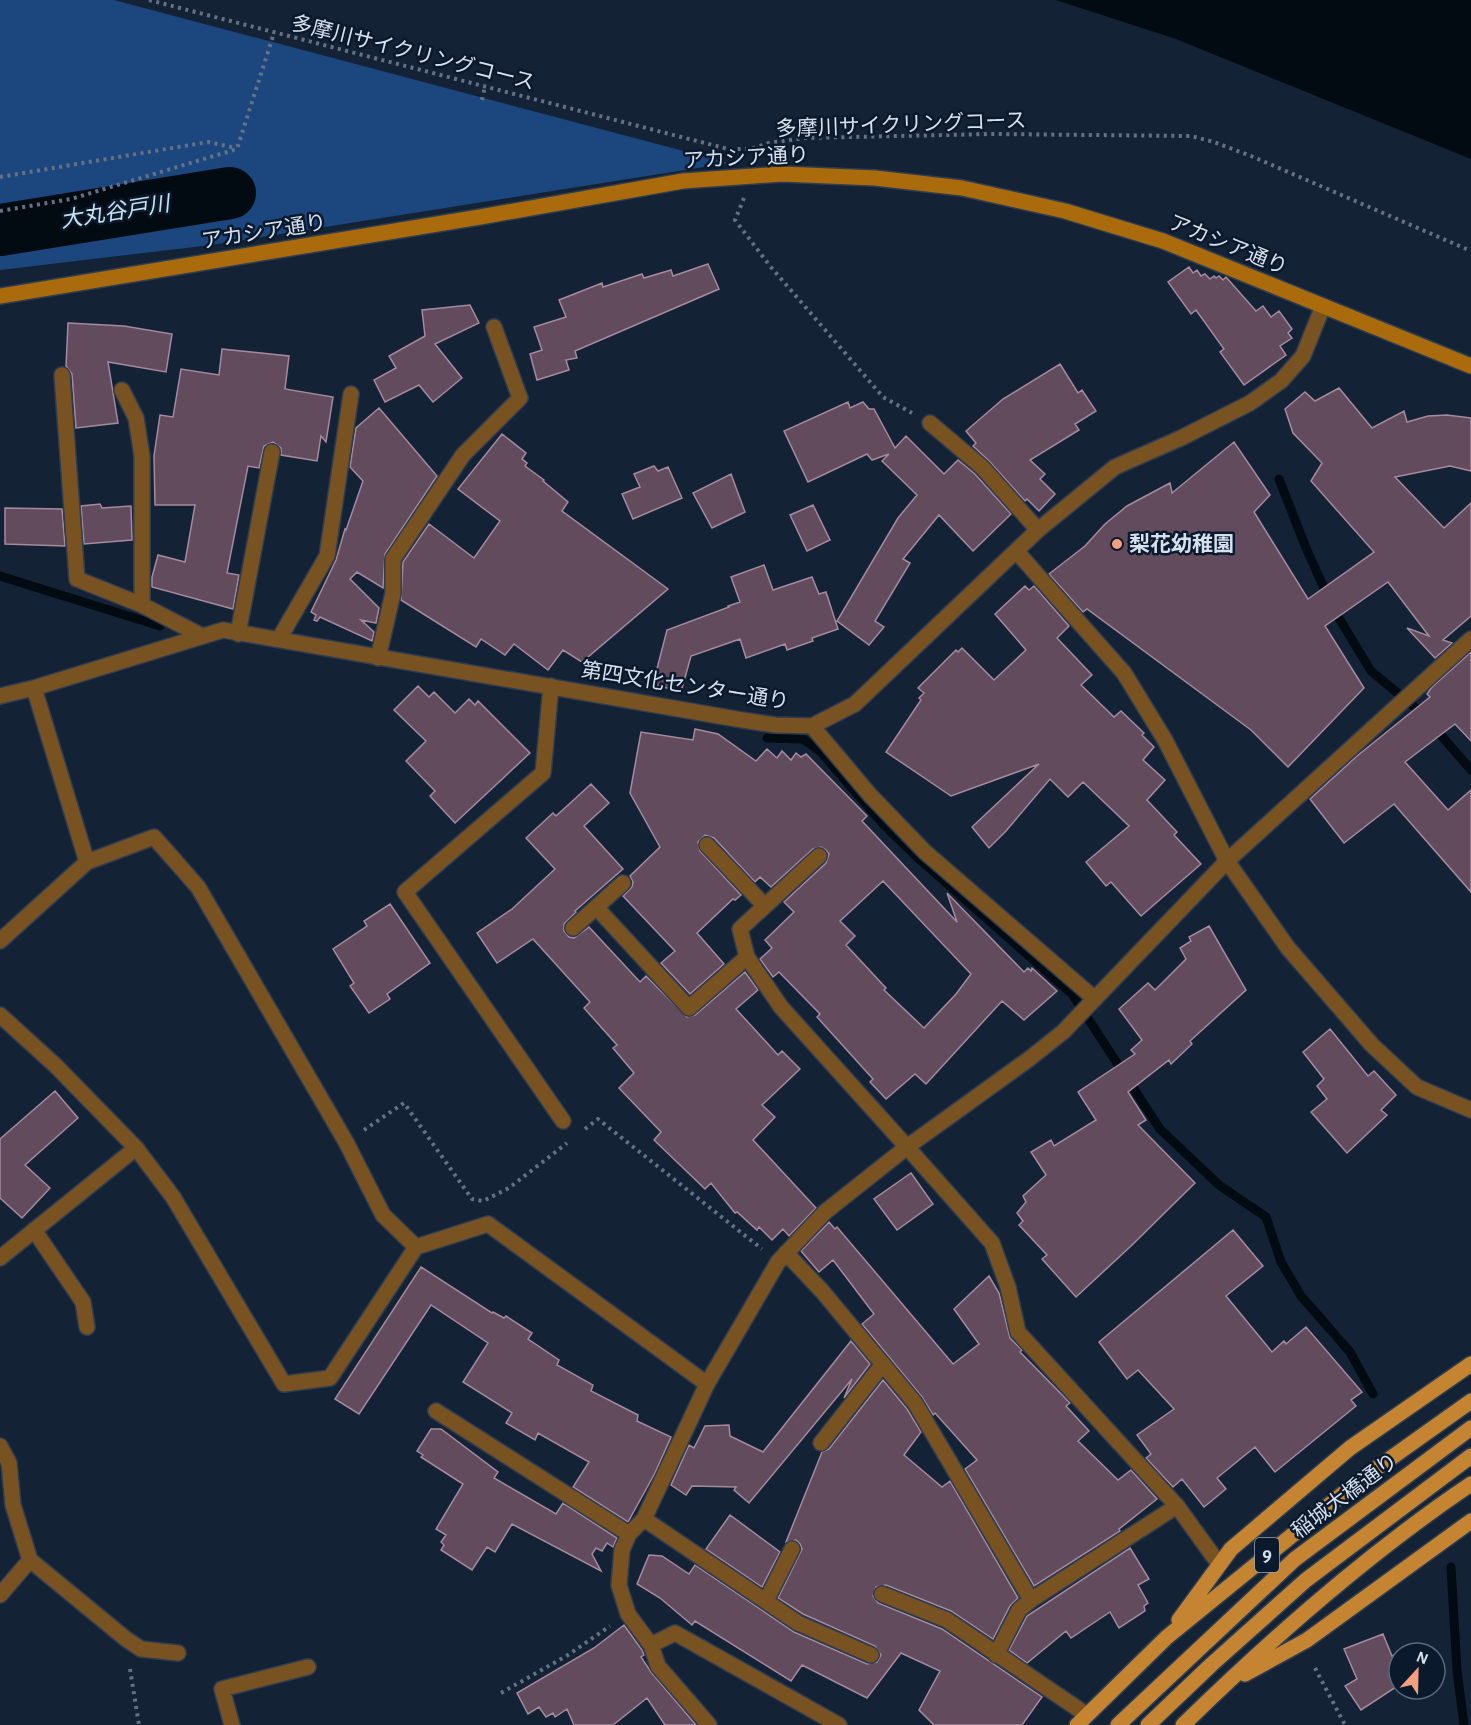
<svg xmlns="http://www.w3.org/2000/svg" width="1471" height="1725" viewBox="0 0 1471 1725" font-family="'Alegreya Sans','Noto Sans JP',sans-serif">
<rect width="100%" height="100%" fill="#142236"/>
<path fill="#1b467e" d="M 0,0 L 114,0 L 729,163 L 211,245 L 0,270 Z"/>
<path fill="#020a12" d="M 1056,0 L 1471,0 L 1471,159 L 1176,39 Z"/>
<g fill="none" stroke-linecap="round" stroke-linejoin="round">
<path stroke="#020a12" stroke-width="9" d="M 1279,479 L 1306,548 L 1334,610 L 1371,671 L 1424,715
M 0,576 L 160,626
M 1433,726 L 1471,770
M 767,738 L 803,739 L 820,751 L 884,825 L 919,859 L 1072,994 L 1160,1129 L 1219,1185 L 1266,1217 L 1281,1262 L 1301,1296 L 1350,1352 L 1373,1394
M 1451,1567 L 1457,1671 L 1464,1725"/>
<path stroke="#020a12" stroke-width="52" d="M 0,230 L 230,193"/>
</g>
<path fill="#634b5e" stroke="#a58a9f" stroke-width="1.5" fill-rule="evenodd" d="M 708,264 L 719,289 L 575,351 L 577,358 L 566,360 L 569,370 L 537,380 L 530,354 L 542,350 L 534,327 L 566,317 L 559,300 L 602,283 L 603,287 L 642,274 L 644,278 L 671,270 L 673,276 Z
M 1189,267 L 1193,273 L 1197,270 L 1201,276 L 1205,274 L 1210,279 L 1214,276 L 1216,278 L 1219,276 L 1223,280 L 1226,277 L 1256,311 L 1263,306 L 1271,317 L 1279,311 L 1292,329 L 1288,333 L 1292,338 L 1280,346 L 1286,355 L 1244,385 L 1220,352 L 1224,349 L 1196,310 L 1191,314 L 1168,282 Z
M 470,305 L 479,323 L 435,344 L 462,378 L 433,402 L 419,385 L 385,402 L 374,380 L 396,368 L 389,356 L 425,336 L 422,310 Z
M 68,323 L 124,326 L 172,334 L 166,372 L 108,362 L 118,423 L 76,428 L 72,374 L 66,366 Z
M 222,349 L 289,356 L 285,389 L 333,397 L 326,442 L 321,436 L 317,461 L 281,455 L 281,448 L 273,442 L 264,446 L 259,468 L 248,466 L 227,573 L 239,575 L 233,609 L 152,587 L 152,577 L 158,555 L 185,562 L 195,505 L 155,505 L 154,456 L 160,415 L 173,417 L 181,369 L 219,375 Z
M 1060,364 L 1078,393 L 1082,390 L 1096,411 L 1075,424 L 1079,430 L 1030,460 L 1045,474 L 1040,479 L 1055,494 L 1039,511 L 1027,499 L 1025,501 L 989,461 L 973,446 L 976,443 L 966,431 L 1003,399 Z
M 1339,388 L 1372,428 L 1404,411 L 1407,422 L 1428,416 L 1447,415 L 1471,418 L 1471,471 L 1450,466 L 1395,477 L 1444,528 L 1471,503 L 1471,616 L 1443,640 L 1452,643 L 1435,658 L 1407,628 L 1429,636 L 1388,582 L 1325,626 L 1364,688 L 1288,767 L 1251,730 L 1087,609 L 1083,612 L 1049,574 L 1085,546 L 1105,524 L 1127,506 L 1170,483 L 1172,493 L 1234,442 L 1270,495 L 1254,512 L 1308,599 L 1374,552 L 1311,481 L 1322,463 L 1293,433 L 1285,409 L 1305,392 L 1315,401 Z
M 848,402 L 850,408 L 863,402 L 869,409 L 874,409 L 895,448 L 906,436 L 944,474 L 958,460 L 975,474 L 1011,514 L 973,551 L 939,515 L 903,559 L 910,563 L 875,621 L 884,627 L 869,645 L 837,621 L 898,518 L 917,495 L 882,461 L 889,454 L 872,460 L 867,454 L 808,482 L 784,431 Z
M 379,408 L 437,476 L 385,554 L 383,588 L 357,572 L 350,579 L 379,608 L 376,623 L 361,620 L 374,632 L 372,641 L 320,617 L 317,621 L 314,620 L 316,615 L 311,612 L 336,560 L 345,529 L 346,530 L 363,481 L 350,467 L 356,428 Z
M 502,434 L 526,453 L 522,459 L 527,463 L 525,466 L 544,480 L 543,481 L 568,502 L 562,511 L 668,589 L 582,662 L 563,650 L 548,670 L 514,644 L 505,655 L 481,639 L 476,647 L 401,600 L 403,562 L 429,524 L 474,558 L 500,521 L 458,489 Z
M 654,466 L 658,471 L 668,467 L 682,498 L 633,519 L 622,494 L 640,487 L 634,474 Z
M 731,474 L 745,512 L 712,528 L 693,493 Z
M 100,504 L 102,508 L 131,506 L 132,540 L 84,544 L 81,506 Z
M 813,505 L 830,540 L 807,551 L 790,515 Z
M 5,508 L 62,509 L 65,546 L 5,544 Z
M 764,565 L 773,590 L 812,577 L 819,594 L 826,592 L 838,629 L 812,638 L 813,641 L 787,650 L 785,644 L 746,658 L 740,639 L 691,656 L 681,692 L 653,684 L 667,630 L 729,607 L 728,606 L 740,602 L 731,577 Z
M 1025,586 L 1029,590 L 1034,586 L 1069,626 L 1057,638 L 1092,675 L 1081,685 L 1114,717 L 1121,711 L 1144,733 L 1142,735 L 1154,747 L 1143,760 L 1165,780 L 1147,800 L 1177,832 L 1174,835 L 1201,864 L 1141,916 L 1111,882 L 1106,886 L 1086,862 L 1129,826 L 1083,782 L 1068,797 L 1050,779 L 1006,831 L 989,848 L 972,827 L 1039,764 L 951,796 L 886,752 L 921,700 L 919,698 L 924,693 L 918,688 L 956,650 L 958,652 L 962,648 L 994,680 L 1026,650 L 995,614 Z
M 1471,652 L 1471,741 L 1455,724 L 1405,762 L 1448,810 L 1471,790 L 1471,892 L 1394,804 L 1344,843 L 1310,799 L 1357,756 L 1430,697 L 1427,694 L 1432,687 Z
M 418,686 L 429,697 L 434,692 L 455,713 L 469,699 L 475,705 L 478,701 L 530,753 L 455,823 L 430,796 L 435,791 L 406,761 L 426,741 L 394,710 Z
M 695,729 L 718,734 L 756,761 L 767,749 L 777,758 L 782,751 L 791,760 L 796,753 L 801,757 L 806,754 L 867,816 L 862,821 L 957,922 L 947,893 L 1024,972 L 1028,968 L 1031,971 L 1032,968 L 1057,991 L 1024,1020 L 1002,1001 L 926,1084 L 915,1074 L 886,1099 L 870,1082 L 873,1079 L 817,1017 L 820,1014 L 779,972 L 773,977 L 760,959 L 772,948 L 765,940 L 794,912 L 784,902 L 826,863 L 829,854 L 826,850 L 821,847 L 813,849 L 771,887 L 760,877 L 755,882 L 714,838 L 705,835 L 698,842 L 700,851 L 741,895 L 735,900 L 733,899 L 697,933 L 724,964 L 690,994 L 661,963 L 675,951 L 623,896 L 632,887 L 633,882 L 630,876 L 660,847 L 630,793 L 641,732 L 693,740 ZM 883,881 L 971,974 L 956,994 L 924,1028 L 884,990 L 886,988 L 846,945 L 855,936 L 840,921 Z
M 591,784 L 609,803 L 584,826 L 623,869 L 575,911 L 576,912 L 564,924 L 564,931 L 569,937 L 574,938 L 589,927 L 640,982 L 646,976 L 687,1017 L 695,1015 L 745,972 L 758,990 L 736,1009 L 778,1055 L 782,1051 L 800,1069 L 762,1105 L 775,1117 L 753,1140 L 816,1208 L 789,1236 L 783,1229 L 772,1240 L 759,1227 L 757,1230 L 737,1212 L 735,1213 L 711,1183 L 705,1189 L 654,1140 L 661,1132 L 619,1088 L 634,1073 L 613,1048 L 617,1045 L 584,1008 L 590,1002 L 533,939 L 497,963 L 477,933 L 512,909 L 555,869 L 526,838 L 553,813 L 556,816 Z
M 390,904 L 430,963 L 387,994 L 390,999 L 369,1013 L 350,986 L 354,983 L 333,949 L 367,926 L 364,921 Z
M 1209,926 L 1246,990 L 1190,1041 L 1192,1044 L 1171,1064 L 1169,1060 L 1128,1092 L 1146,1120 L 1138,1125 L 1195,1183 L 1131,1246 L 1076,1297 L 1042,1259 L 1047,1255 L 1019,1225 L 1023,1221 L 1017,1213 L 1026,1202 L 1023,1196 L 1046,1175 L 1031,1152 L 1051,1140 L 1054,1146 L 1096,1120 L 1078,1092 L 1135,1054 L 1131,1050 L 1142,1040 L 1119,1009 L 1148,983 L 1155,990 L 1186,959 L 1180,948 L 1191,941 L 1189,937 Z
M 1330,1029 L 1368,1076 L 1374,1071 L 1396,1095 L 1381,1110 L 1387,1115 L 1347,1153 L 1311,1112 L 1327,1099 L 1317,1086 L 1324,1079 L 1303,1052 Z
M 55,1091 L 78,1118 L 25,1165 L 50,1188 L 22,1218 L 0,1198 L 0,1139 Z
M 911,1173 L 933,1204 L 897,1230 L 874,1199 Z
M 829,1222 L 835,1229 L 837,1227 L 953,1364 L 979,1344 L 954,1309 L 989,1276 L 999,1293 L 1010,1338 L 1022,1350 L 1020,1352 L 1070,1403 L 1066,1406 L 1089,1431 L 1078,1441 L 1118,1480 L 1131,1470 L 1157,1499 L 1119,1529 L 1120,1531 L 1034,1586 L 965,1469 L 977,1460 L 935,1413 L 933,1415 L 922,1397 L 862,1324 L 874,1314 L 833,1260 L 819,1272 L 801,1251 Z
M 1233,1230 L 1263,1266 L 1226,1296 L 1272,1352 L 1284,1341 L 1286,1344 L 1306,1327 L 1362,1392 L 1351,1400 L 1356,1406 L 1275,1472 L 1255,1447 L 1217,1478 L 1226,1489 L 1204,1507 L 1182,1479 L 1173,1487 L 1146,1458 L 1151,1454 L 1137,1435 L 1174,1409 L 1138,1370 L 1127,1379 L 1099,1342 Z
M 421,1267 L 492,1313 L 493,1312 L 504,1318 L 506,1316 L 532,1333 L 528,1339 L 559,1360 L 557,1365 L 593,1385 L 591,1391 L 638,1415 L 637,1421 L 671,1437 L 655,1473 L 628,1522 L 573,1487 L 589,1462 L 538,1433 L 535,1440 L 506,1423 L 512,1413 L 463,1382 L 488,1343 L 431,1305 L 359,1414 L 335,1399 Z
M 851,1341 L 870,1364 L 844,1398 L 852,1379 L 749,1503 L 734,1490 L 736,1487 L 692,1486 L 686,1495 L 671,1485 L 689,1445 L 694,1448 L 705,1426 L 729,1425 L 730,1436 L 763,1452 Z
M 883,1380 L 907,1409 L 921,1432 L 904,1455 L 942,1487 L 950,1481 L 1018,1598 L 1010,1606 L 993,1639 L 951,1611 L 886,1585 L 876,1587 L 873,1596 L 878,1603 L 942,1629 L 1042,1697 L 1022,1725 L 934,1725 L 919,1710 L 940,1671 L 901,1653 L 867,1698 L 802,1665 L 791,1681 L 695,1621 L 692,1625 L 660,1598 L 637,1584 L 649,1555 L 662,1556 L 689,1574 L 695,1565 L 794,1632 L 867,1664 L 877,1662 L 881,1655 L 875,1646 L 803,1614 L 778,1598 L 802,1549 L 800,1544 L 796,1540 L 786,1542 L 822,1452 L 829,1449 Z
M 431,1429 L 441,1429 L 498,1472 L 494,1478 L 556,1514 L 563,1503 L 617,1538 L 613,1547 L 607,1543 L 602,1551 L 596,1548 L 592,1554 L 601,1571 L 512,1524 L 495,1552 L 487,1547 L 472,1570 L 441,1550 L 444,1545 L 441,1542 L 446,1535 L 436,1529 L 463,1484 L 421,1457 L 423,1455 L 417,1451 Z
M 730,1515 L 780,1552 L 762,1587 L 706,1549 Z
M 1130,1548 L 1149,1579 L 1138,1585 L 1148,1603 L 1144,1606 L 1145,1611 L 1119,1628 L 1110,1612 L 1071,1638 L 1066,1631 L 1027,1663 L 1009,1650 L 1027,1616 Z
M 624,1625 L 642,1650 L 644,1655 L 641,1657 L 651,1672 L 696,1725 L 665,1725 L 647,1698 L 613,1725 L 574,1725 L 567,1709 L 555,1717 L 553,1713 L 546,1717 L 539,1707 L 528,1714 L 517,1693 L 594,1648 Z
M 1383,1634 L 1392,1656 L 1399,1653 L 1399,1685 L 1361,1710 L 1345,1686 L 1357,1679 L 1344,1649 Z"/>
<g fill="none" stroke-linecap="round" stroke-linejoin="round">
<defs>
<path id="lane" d="M 62,375 L 77,579 L 142,605 L 202,636
M 122,390 L 136,418 L 142,456 L 142,605
M 930,423 L 982,467 L 1038,530
M 238,634 L 272,452
M 279,639 L 327,556 L 351,394
M 378,658 L 393,593 L 393,559 L 463,455 L 520,398 L 494,327
M 812,726 L 870,795 L 925,852 L 1095,999
M 707,845 L 764,905
M 596,907 L 689,1008 L 747,957
M 573,928 L 623,883
M 907,1147 L 992,1243 L 1008,1287 L 1018,1332 L 1177,1506 L 1031,1600 L 1019,1610 L 996,1655
M 34,1230 L 83,1302 L 87,1327
M 786,1253 L 822,1291 L 915,1403 L 1031,1600
M 707,1384 L 644,1519 L 629,1534 L 622,1550 L 619,1585 L 628,1614 L 651,1645 L 658,1666 L 709,1725
M 436,1411 L 629,1534
M 821,1443 L 883,1364
M 644,1519 L 798,1623 L 871,1655
M 882,1594 L 947,1620 L 1087,1715
M 0,1595 L 30,1560
M 766,1601 L 792,1549
M 651,1645 L 675,1633 L 839,1725
M 232,1725 L 222,1689 L 308,1667"/>
<path id="street" d="M 1017,552 L 1124,673 L 1165,740 L 1227,861 L 1288,948 L 1372,1045 L 1417,1087 L 1471,1110
M 551,686 L 543,773 L 405,892 L 563,1121
M 34,688 L 87,862
M 0,696 L 34,688 L 223,630 L 736,719 L 775,725 L 812,726 L 855,704 L 1038,530 L 1115,467 L 1181,438 L 1250,403 L 1281,381 L 1303,356 L 1323,306
M 819,856 L 740,929 L 747,957 L 781,1007 L 907,1147
M 0,941 L 87,862 L 154,837 L 198,887 L 346,1142 L 383,1215 L 416,1247 L 330,1378 L 284,1384 L 173,1197 L 136,1148 L 56,1066 L 0,1015
M 416,1247 L 488,1224 L 707,1384 L 778,1262 L 825,1212 L 907,1147 L 1029,1059 L 1063,1032 L 1227,861 L 1471,639
M 0,1258 L 136,1148
M 0,1446 L 9,1463 L 13,1505 L 30,1560 L 126,1639 L 141,1649 L 178,1653
M 1177,1506 L 1219,1564"/>
<path id="secondary" d="M 0,296 L 480,217 L 683,181 L 782,174 L 875,178 L 962,188 L 1065,211 L 1163,241 L 1471,366"/>
<path id="primary" d="M 1179,1620 L 1231,1549 L 1350,1448 L 1471,1364
M 1245,1674 L 1307,1640 L 1471,1521
M 1077,1725 L 1167,1637 L 1360,1480 L 1471,1401
M 1118,1725 L 1295,1559 L 1471,1428
M 1148,1725 L 1212,1664 L 1306,1580 L 1471,1456
M 1183,1725 C 1273,1637 1367,1554 1471,1484"/>
</defs>
<use href="#lane" stroke="#2f3d50" stroke-width="18"/>
<use href="#street" stroke="#2f3d50" stroke-width="18"/>
<use href="#secondary" stroke="#2f3d50" stroke-width="18"/>
<use href="#primary" stroke="#2f3d50" stroke-width="18"/>
<path stroke="#667284" stroke-width="4" stroke-dasharray="3 4.5" stroke-linecap="butt" d="M 149,0 L 728,149 L 750,149 L 769,143 L 804,138 L 992,134 L 1191,136 L 1214,142 L 1251,156 L 1471,251
M 482,100 L 485,86
M 0,177 L 208,142 L 236,148
M 744,198 L 735,220 L 770,266 L 883,397 L 912,413
M 0,211 L 71,199 L 237,149 L 274,33
M 585,1129 L 598,1119 L 762,1249
M 364,1130 L 404,1103 L 472,1199 L 483,1201 L 509,1188 L 567,1143
M 1315,1668 L 1345,1725
M 130,1669 L 139,1725
M 501,1693 L 568,1655 L 610,1626"/>
<use href="#lane" stroke="#795222" stroke-width="15"/>
<use href="#street" stroke="#795222" stroke-width="15"/>
<use href="#secondary" stroke="#aa6b0c" stroke-width="15"/>
<use href="#primary" stroke="#c58432" stroke-width="15"/>
</g>
<circle fill="#f3a081" stroke="#0a192c" stroke-width="2" cx="1117" cy="544" r="6"/>
<g text-anchor="middle" dominant-baseline="central" stroke-width="5" stroke-linejoin="round" paint-order="stroke">
<rect fill="#0a192c" stroke="#99a4b4" stroke-width="1.5" x="1255" y="1538" width="24" height="34" rx="4.5"/>
<g font-size="20" font-weight="bold" fill="#d6e0ee">
<text x="1267" y="1555">9</text>
</g>
<g font-size="21" fill="#d6e0ee" stroke="#0a192c">
<text transform="translate(413 53) rotate(14)">多摩川サイクリングコース</text>
<text transform="translate(901 125) rotate(-2)">多摩川サイクリングコース</text>
<text transform="translate(746 158) rotate(-3)">アカシア通り</text>
<text transform="translate(264 232) rotate(-9)">アカシア通り</text>
<text transform="translate(1228 245) rotate(22)">アカシア通り</text>
<text transform="translate(685 686) rotate(9)">第四文化センター通り</text>
<text transform="translate(1345 1496) rotate(-37)">稲城大橋通り</text>
</g>
<g font-size="21" font-weight="bold" fill="#d6e0ee" stroke="#0a192c" text-anchor="start">
<text x="1129" y="544">梨花幼稚園</text>
</g>
<g font-size="22" font-style="italic" fill="#cce1f0" stroke="#0a192c">
<text transform="translate(115 212) rotate(-9)">大丸谷戸川</text>
</g>
</g>
<g transform="translate(1417 1671) rotate(22)"><circle r="28" fill="#0a192c" stroke="#5c697a" stroke-width="1.5"/>
<path d="M0-4.5L10 22L0 15L-10 22Z" fill="#f3a081"/>
<text y="-9" font-size="16" font-weight="bold" text-anchor="middle" fill="#d6e0ee">N</text>
</g>
</svg>
